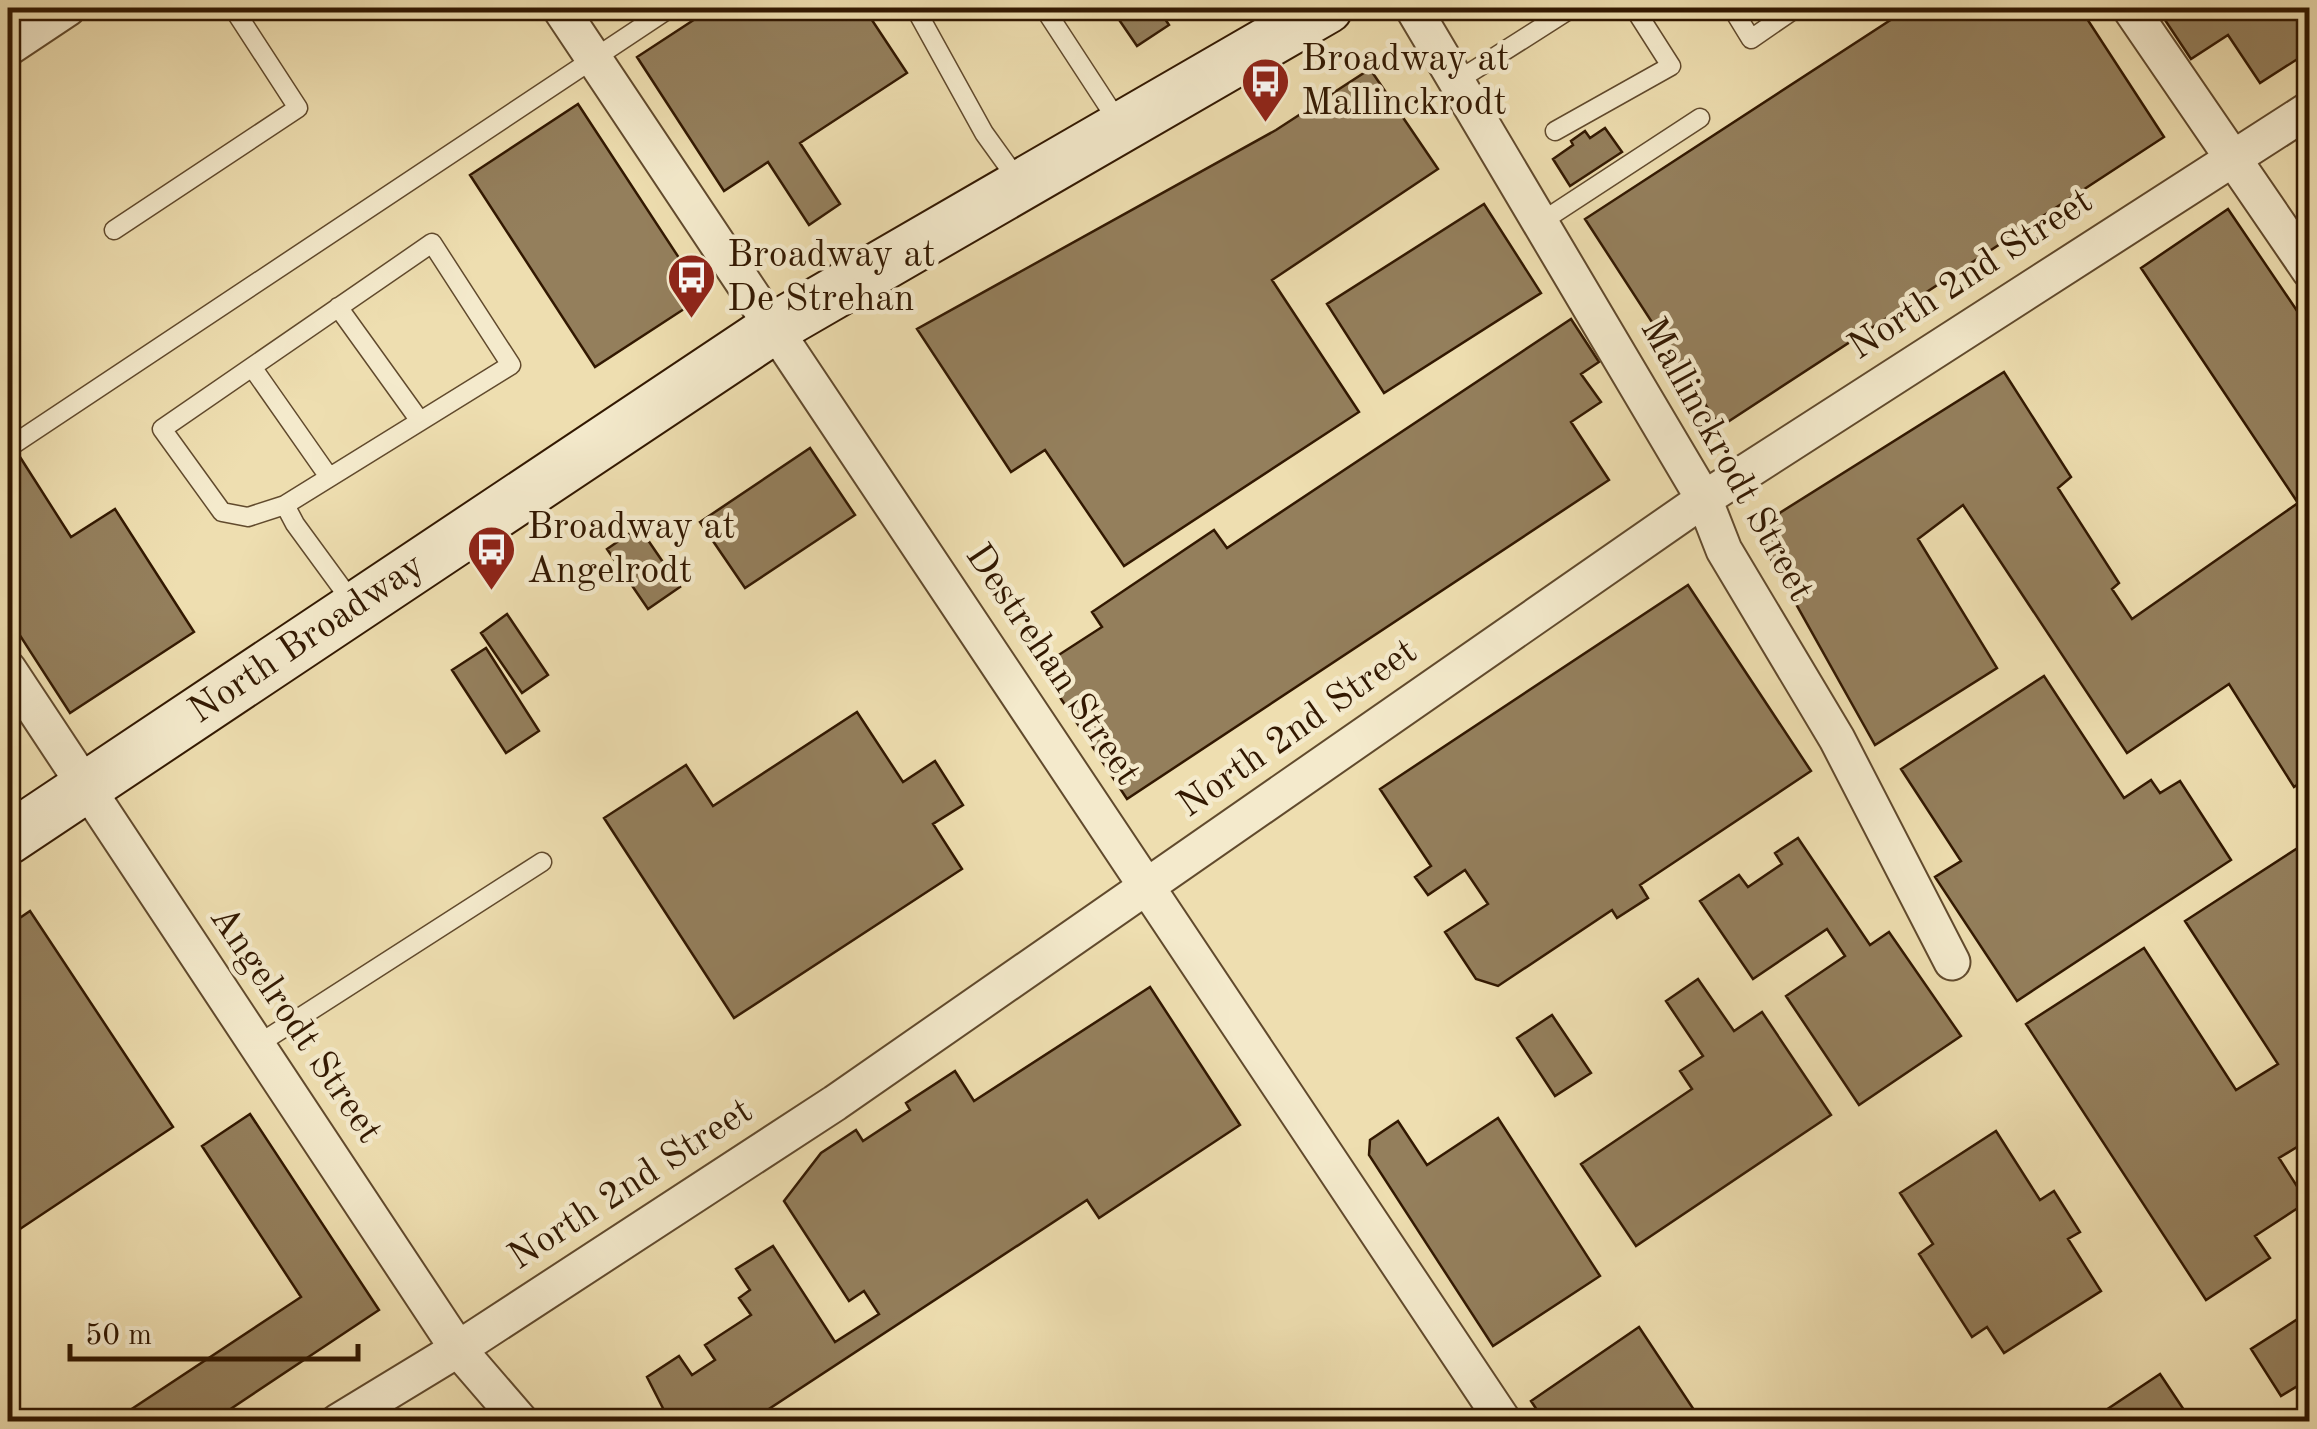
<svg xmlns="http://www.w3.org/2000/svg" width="2317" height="1429" viewBox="0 0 2317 1429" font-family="'Old Standard TT',serif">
<rect width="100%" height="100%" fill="#eedeb0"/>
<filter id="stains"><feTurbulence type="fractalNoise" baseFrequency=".002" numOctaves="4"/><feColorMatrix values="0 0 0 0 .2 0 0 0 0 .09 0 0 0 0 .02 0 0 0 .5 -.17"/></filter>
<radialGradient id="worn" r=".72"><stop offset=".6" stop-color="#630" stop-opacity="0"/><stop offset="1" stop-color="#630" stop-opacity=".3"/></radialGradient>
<path fill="#947f5c" stroke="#321801" stroke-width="2.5" d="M 712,8 L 864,8 L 907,73 L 800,143 L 840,204 L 809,225 L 768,162 L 724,191 L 637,57 Z
M 1111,8 L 1158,8 L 1169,25 L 1137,46 Z
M 1909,8 L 2080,8 L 2164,137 L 1720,427 L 1585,219 Z
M 2157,8 L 2310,8 L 2310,51 L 2260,83 L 2228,35 L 2191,59 Z
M 1370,69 L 1438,169 L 1272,280 L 1359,412 L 1124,566 L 1045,450 L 1011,472 L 917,329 L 1276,130 Z
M 578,104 L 704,296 L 595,367 L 470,175 Z
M 1605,128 L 1622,152 L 1570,186 L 1553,159 L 1573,145 L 1571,141 L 1585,131 L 1590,138 Z
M 1484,204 L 1541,293 L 1384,393 L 1327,304 Z
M 2228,209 L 2310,330 L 2310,776 L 2294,787 L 2229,684 L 2127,753 L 1963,505 L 1918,539 L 1997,668 L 1875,745 L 1754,529 L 2004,372 L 2071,477 L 2058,488 L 2119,583 L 2112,589 L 2132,619 L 2298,503 L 2141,268 Z
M 1571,319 L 1599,362 L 1581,374 L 1601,402 L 1571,422 L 1609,480 L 1127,799 L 1040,667 L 1102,627 L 1092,612 L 1214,530 L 1227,548 Z
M 810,448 L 855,515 L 745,588 L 700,522 Z
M 20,457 L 71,537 L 115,509 L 194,632 L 70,713 L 8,617 L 8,465 Z
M 639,527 L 680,587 L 648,609 L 607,549 Z
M 1688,585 L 1811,771 L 1640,885 L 1648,898 L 1617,918 L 1612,910 L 1498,986 L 1476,979 L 1445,932 L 1488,904 L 1465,870 L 1428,895 L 1415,877 L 1431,866 L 1380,789 Z
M 507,614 L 548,675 L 522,693 L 481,633 Z
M 486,648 L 539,731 L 506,753 L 452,670 Z
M 2044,676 L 2124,798 L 2151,780 L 2160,793 L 2180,781 L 2231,860 L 2017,1001 L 1935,877 L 1961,861 L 1901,769 Z
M 857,712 L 903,782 L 935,761 L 963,805 L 933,824 L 962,869 L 734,1018 L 604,818 L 686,765 L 713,806 Z
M 1798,838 L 1870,945 L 1889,932 L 1961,1036 L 1859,1105 L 1786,996 L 1845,956 L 1827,929 L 1753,979 L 1700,901 L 1739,875 L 1748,887 L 1782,864 L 1775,853 Z
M 2310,840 L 2310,1139 L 2279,1158 L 2307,1202 L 2255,1236 L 2270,1258 L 2206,1300 L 2026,1024 L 2144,948 L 2236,1090 L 2278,1064 L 2185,921 Z
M 30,911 L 173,1127 L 8,1237 L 8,926 Z
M 1698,979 L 1734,1031 L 1762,1012 L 1831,1115 L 1636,1246 L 1581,1164 L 1692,1089 L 1680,1071 L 1703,1056 L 1666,1001 Z
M 1150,987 L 1240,1125 L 1099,1218 L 1087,1200 L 749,1422 L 670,1422 L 647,1377 L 679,1356 L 692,1375 L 715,1360 L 705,1345 L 751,1315 L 739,1298 L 750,1290 L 736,1269 L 773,1246 L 835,1342 L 879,1314 L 864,1291 L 849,1301 L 784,1201 L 821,1153 L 856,1130 L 863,1141 L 910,1110 L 906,1103 L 955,1071 L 974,1101 Z
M 1552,1015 L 1591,1073 L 1555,1096 L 1517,1038 Z
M 250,1114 L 379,1310 L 211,1422 L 112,1422 L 301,1297 L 202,1146 Z
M 1498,1118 L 1600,1276 L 1493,1346 L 1369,1155 L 1370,1140 L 1398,1121 L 1427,1165 Z
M 1996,1131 L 2040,1200 L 2054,1191 L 2080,1232 L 2068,1239 L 2101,1291 L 2004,1353 L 1987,1327 L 1972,1337 L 1919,1254 L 1933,1244 L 1900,1193 Z
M 2310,1311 L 2310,1390 L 2307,1392 L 2301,1384 L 2281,1396 L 2251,1349 Z
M 1639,1327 L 1702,1422 L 1545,1422 L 1531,1401 Z
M 2160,1374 L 2192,1422 L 2088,1422 Z"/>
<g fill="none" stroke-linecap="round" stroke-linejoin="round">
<defs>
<path id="service" d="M 915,8 L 984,133 L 1020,183
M 1044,8 L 1121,126
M 1732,8 L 1751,39 L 1796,8
M 1457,81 L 1572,8
M 1555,131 L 1671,66 L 1634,8
M 1541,222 L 1700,118
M 114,230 L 298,108 L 233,8
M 338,307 L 420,421
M 252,367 L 329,477
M 8,448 L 670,8
M 285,505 L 511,365 L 432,243 L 162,429 L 222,512 L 248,517 L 285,505 L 295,524 L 355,606
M 257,1045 L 542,862"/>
<path id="minor" d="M 560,8 L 1504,1422
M 1413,8 L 1704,499 L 1724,550 L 1837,739 L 1952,962
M 2130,8 L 2310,271
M 8,48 L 68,8
M 8,669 L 458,1349 L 521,1422
M 338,1422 L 458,1349 L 835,1103 L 1704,499 L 2310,109"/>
<path id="secondary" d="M 8,839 L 774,328 L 1327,8"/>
</defs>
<use href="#service" stroke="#614a2d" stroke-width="21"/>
<use href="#minor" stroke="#614a2d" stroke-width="39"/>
<use href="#secondary" stroke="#321801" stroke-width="54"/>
<use href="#service" stroke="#f4eacc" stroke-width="18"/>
<use href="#minor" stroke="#f4eacc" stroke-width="35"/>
<use href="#secondary" stroke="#f4eacc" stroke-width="50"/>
</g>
<defs>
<symbol id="bus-pin" viewBox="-11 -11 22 30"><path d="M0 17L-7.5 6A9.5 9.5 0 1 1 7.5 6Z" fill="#8f2418" stroke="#f4eacc"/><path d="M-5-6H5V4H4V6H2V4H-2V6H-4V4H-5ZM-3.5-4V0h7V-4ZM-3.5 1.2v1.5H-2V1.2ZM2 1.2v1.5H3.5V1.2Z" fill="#fff"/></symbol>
</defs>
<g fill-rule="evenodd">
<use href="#bus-pin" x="1238" y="54" width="55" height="75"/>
<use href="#bus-pin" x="664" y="250" width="55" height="75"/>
<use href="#bus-pin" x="464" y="522" width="55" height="75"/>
</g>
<g text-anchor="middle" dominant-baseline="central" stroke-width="9" stroke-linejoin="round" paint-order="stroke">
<g font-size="38" fill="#321801" stroke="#f4eacc" text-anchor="start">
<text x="1301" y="60">Broadway at<tspan x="1301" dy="44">Mallinckrodt</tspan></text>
<text x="727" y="256">Broadway at<tspan x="727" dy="44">De Strehan</tspan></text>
<text x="527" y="528">Broadway at<tspan x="527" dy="44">Angelrodt</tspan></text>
</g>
<g font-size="38" fill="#321801" stroke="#f4eacc">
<text transform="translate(1971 275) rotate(-33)">North 2nd Street</text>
<text transform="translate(1726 460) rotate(61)">Mallinckrodt Street</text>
<text transform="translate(307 639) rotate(-34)">North Broadway</text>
<text transform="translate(1052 665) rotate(56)">Destrehan Street</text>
<text transform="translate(1298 729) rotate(-35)">North 2nd Street</text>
<text transform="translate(295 1025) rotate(56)">Angelrodt Street</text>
<text transform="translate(631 1185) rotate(-33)">North 2nd Street</text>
</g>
</g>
<rect width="2317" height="1429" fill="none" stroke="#eedeb0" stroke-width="40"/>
<rect x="10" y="10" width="2297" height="1409" fill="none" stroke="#321801" stroke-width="5"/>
<rect x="20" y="20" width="2277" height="1389" fill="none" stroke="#321801" stroke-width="2.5"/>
<path d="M70 1344v15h288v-15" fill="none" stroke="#321801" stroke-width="5"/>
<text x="85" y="1344" font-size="30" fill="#321801" stroke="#f4eacc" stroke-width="8" paint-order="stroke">50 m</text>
<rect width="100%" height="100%" filter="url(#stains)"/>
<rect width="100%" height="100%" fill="url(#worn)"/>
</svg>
